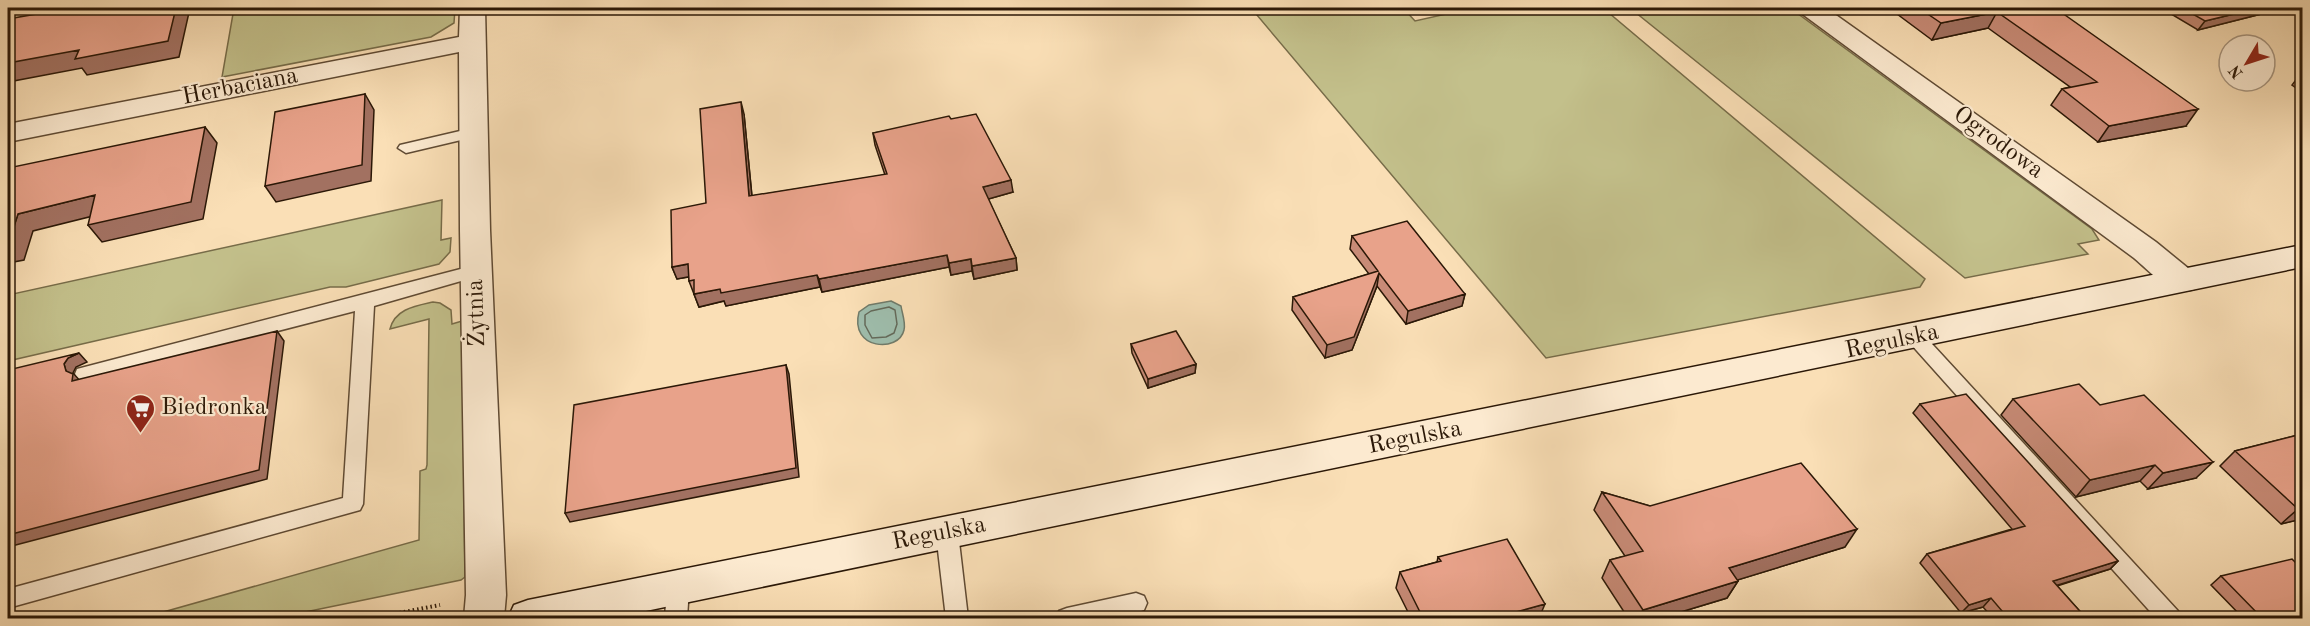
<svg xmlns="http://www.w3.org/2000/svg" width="2310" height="626" viewBox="0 0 2310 626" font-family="'Old Standard TT',serif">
<rect width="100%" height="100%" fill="#fadfb6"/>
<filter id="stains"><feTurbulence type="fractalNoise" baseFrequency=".00333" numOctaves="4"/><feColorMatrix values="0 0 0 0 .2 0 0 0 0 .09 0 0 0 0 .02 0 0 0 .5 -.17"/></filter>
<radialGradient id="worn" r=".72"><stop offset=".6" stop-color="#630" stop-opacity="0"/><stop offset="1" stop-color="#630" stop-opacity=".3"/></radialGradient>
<path fill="#c3c08b" stroke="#776c49" stroke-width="1.5" d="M 234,8 L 455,8 L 454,23 L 431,37 L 222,77 Z
M 1251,8 L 1403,8 L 1415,21 L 1473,8 L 1603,8 L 1925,279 L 1920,287 L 1546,358 Z
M 1630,8 L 1790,8 L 2092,229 L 2099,240 L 2078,244 L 2088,254 L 1965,278 Z
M 442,200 L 441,240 L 451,238 L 450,252 L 439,264 L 427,267 L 346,287 L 330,287 L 8,361 L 8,295 Z
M 433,302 L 440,303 L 451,310 L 452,324 L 462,321 L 465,577 L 461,580 L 276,618 L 142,618 L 419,540 L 420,471 L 426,469 L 427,465 L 429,319 L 390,329 C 395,309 415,306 433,302 Z"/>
<path fill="#9ebdac" stroke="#707b6a" stroke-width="1.5" d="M 891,301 L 901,306 C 902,313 906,323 904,330 C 899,353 849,350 859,312 L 869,305 Z"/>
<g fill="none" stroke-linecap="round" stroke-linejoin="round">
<path stroke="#646a5a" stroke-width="1.5" d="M 889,307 L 895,310 L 897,324 L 894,333 L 886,337 L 872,338 L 865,325 L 865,315 L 871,311 Z"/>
<defs>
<path id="lane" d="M 473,128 L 481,133 L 478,136 L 406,153 L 398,148 L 400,145 Z
M 476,265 L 482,267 L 485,271 L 482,275 L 374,306 L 363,504 L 360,510 L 8,608 L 8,589 L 343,498 L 355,311 L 84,381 L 77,379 L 75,374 L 77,369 Z
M 1915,330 L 1921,332 L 2178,611 L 2181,618 L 2156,618 L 1909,342 L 1906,337 L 1909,332 Z
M 947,524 L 954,527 L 958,533 L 968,618 L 946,618 L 936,533 L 940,527 Z
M 678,579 L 686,581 L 689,588 L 687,618 L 665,618 L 667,588 L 670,581 Z
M 1136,593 L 1144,596 L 1147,603 L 1144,610 C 1116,620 1084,621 1056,618 L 1059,611 L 1067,608 Z"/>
<path id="street" d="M 460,8 L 485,8 L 490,230 L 506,595 L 504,618 L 464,618 L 466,595 L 460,230 L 459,52 L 8,142 L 8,124 L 459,37 Z
M 1798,8 L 1826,8 L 2156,242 L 2194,273 L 2199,281 L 2194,289 C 2170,296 2152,273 2134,258 L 1801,13 Z"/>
<path id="secondary" d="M 2302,245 L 2302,267 L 612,618 L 508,618 L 514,605 L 528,600 Z"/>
</defs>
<use href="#lane" stroke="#5f4a33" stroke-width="3"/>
<use href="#street" stroke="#5f4a33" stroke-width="3"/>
<use href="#secondary" stroke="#2b1807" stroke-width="3"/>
<path stroke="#2b1807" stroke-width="4" stroke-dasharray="1.5 3" stroke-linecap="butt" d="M 373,618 L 440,605"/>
<use href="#lane" fill="#fcead0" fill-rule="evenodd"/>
<use href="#street" fill="#fcead0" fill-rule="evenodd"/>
<use href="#secondary" fill="#fcead0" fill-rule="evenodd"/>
</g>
<path fill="#c88b77" stroke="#2b1807" stroke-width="1.5" d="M 1889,8 L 2055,8 L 2186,126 L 2098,142 L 2051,105 L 2062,89 L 2070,87 L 1988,28 L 1932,40 Z
M 2161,8 L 2279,8 L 2277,10 L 2198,30 Z
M 2302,72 L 2302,92 L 2292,85 Z
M 744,114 L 752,196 L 885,175 L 875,145 L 873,133 L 951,119 L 1013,192 L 988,199 L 1016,258 L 1017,270 L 974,279 L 972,271 L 951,275 L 949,267 L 822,292 L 820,287 L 726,306 L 724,301 L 699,307 L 689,281 L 689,277 L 677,279 L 672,267 L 706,203 Z
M 1352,236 L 1465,294 L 1462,306 L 1406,324 L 1377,286 L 1352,350 L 1325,358 L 1292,310 L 1293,297 L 1369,274 L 1350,249 Z
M 1131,344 L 1196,364 L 1195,373 L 1148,388 L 1132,353 Z
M 2013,399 L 2100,405 L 2196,478 L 2148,489 L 2140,481 L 2076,497 L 2001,415 Z
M 1920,404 L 2118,561 L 2110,569 L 2057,586 L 2086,618 L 1993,618 L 1983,607 L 1961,613 L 1920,563 L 1927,554 L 2012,529 L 1913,413 Z
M 2302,434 L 2302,519 L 2281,524 L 2220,466 L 2235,451 Z
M 1602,492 L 1650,506 L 1845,547 L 1737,580 L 1738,581 L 1727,598 L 1661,618 L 1628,618 L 1602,578 L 1610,560 L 1625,556 L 1594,510 Z
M 1438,557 L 1539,618 L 1411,618 L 1396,588 L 1400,572 L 1437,562 Z
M 2221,576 L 2302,618 L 2243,618 L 2211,585 Z"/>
<path fill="#a27161" stroke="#2b1807" stroke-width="1.5" d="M 176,8 L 190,8 L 179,57 L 87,75 L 82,68 L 8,82 L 8,63 Z
M 2259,8 L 2279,8 L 2277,10 L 2198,30 L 2205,21 Z
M 1997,12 L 1988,28 L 1932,40 L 1941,23 Z
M 365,94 L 374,110 L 371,181 L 276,202 L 265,186 Z
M 741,102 L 744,114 L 753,208 L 749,196 Z
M 2198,109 L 2186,126 L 2098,142 L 2109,126 Z
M 205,127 L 217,143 L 203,219 L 102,242 L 88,225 Z
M 1011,180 L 1013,192 L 985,200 L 983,187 Z
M 95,195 L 109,212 L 33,231 L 24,260 L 8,263 L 8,243 L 18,214 Z
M 947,255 L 949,267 L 822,292 L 819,279 Z
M 1016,258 L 1017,270 L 974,279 L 972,266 Z
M 971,259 L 972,271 L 951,275 L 949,263 Z
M 688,264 L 693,276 L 677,279 L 672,267 Z
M 1379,273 L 1377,286 L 1352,350 L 1325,358 L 1327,345 Z
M 817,275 L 820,287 L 726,306 L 724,301 L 699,307 L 694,294 L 720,289 Z
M 1465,294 L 1462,306 L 1406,324 L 1408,311 Z
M 277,331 L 284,341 L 267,479 L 8,547 L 8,535 Z
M 79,353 L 87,362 L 76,367 L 73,373 L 82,383 L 72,381 L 66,371 L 64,364 L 68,358 Z
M 1196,364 L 1195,373 L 1148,388 L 1148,379 Z
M 786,365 L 789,374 L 799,477 L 570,522 L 565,513 Z
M 2213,462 L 2196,478 L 2148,489 L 2163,473 Z
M 2155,465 L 2140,481 L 2076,497 L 2090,480 Z
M 2302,508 L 2302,519 L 2281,524 L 2298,509 Z
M 1857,529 L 1845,547 L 1718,586 L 1729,568 Z
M 2118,561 L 2110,569 L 2045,589 L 2053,581 Z
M 1738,581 L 1727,598 L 1661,618 L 1638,618 L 1643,610 Z
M 1991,598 L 1983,607 L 1961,613 L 1969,605 Z
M 1545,604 L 1539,618 L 1494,618 Z"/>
<path fill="#e8a28a" stroke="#2b1807" stroke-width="1.5" d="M 71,8 L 176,8 L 168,41 L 75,59 L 79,50 L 8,63 L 8,19 Z
M 1919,8 L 2055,8 L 2198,109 L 2109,126 L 2062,89 L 2097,82 L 1997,12 L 1941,23 Z
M 2182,8 L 2259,8 L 2205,21 Z
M 365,94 L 362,165 L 265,186 L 275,112 Z
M 741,102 L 749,196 L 887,174 L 873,133 L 949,116 L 951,119 L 976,114 L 1011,180 L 983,187 L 1016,258 L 972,266 L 971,259 L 949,263 L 947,255 L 819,279 L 817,275 L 721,293 L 720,289 L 694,294 L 694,280 L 689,281 L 688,264 L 672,267 L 671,210 L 706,203 L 700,109 Z
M 205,127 L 191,202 L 88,225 L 95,195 L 18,214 L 9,243 L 8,243 L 8,168 Z
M 1407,221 L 1465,294 L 1408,311 L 1379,273 L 1354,337 L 1327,345 L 1293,297 L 1378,271 L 1352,236 Z
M 277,331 L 259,470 L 8,535 L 8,370 L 79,353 L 68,358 L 64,364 L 66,371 L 73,374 L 72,381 Z
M 1176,331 L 1196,364 L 1148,379 L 1131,344 Z
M 786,365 L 796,468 L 565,513 L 574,405 Z
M 2079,384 L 2100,405 L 2144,395 L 2213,462 L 2163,473 L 2155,465 L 2090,480 L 2013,399 Z
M 1966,394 L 2118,561 L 2053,581 L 2086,618 L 2008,618 L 1991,598 L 1969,605 L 1927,554 L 2025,526 L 1920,404 Z
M 2302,434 L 2302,508 L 2298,509 L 2235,451 Z
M 1801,463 L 1857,529 L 1729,568 L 1738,581 L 1643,610 L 1610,560 L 1643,551 L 1602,492 L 1650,506 Z
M 1507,539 L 1545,604 L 1494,618 L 1423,618 L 1400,572 L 1441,561 L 1438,557 Z
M 2292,559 L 2302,569 L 2302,618 L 2262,618 L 2221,576 Z"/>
<defs>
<symbol id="supermarket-pin" viewBox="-11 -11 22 30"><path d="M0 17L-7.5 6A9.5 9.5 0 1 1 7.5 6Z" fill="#8f2418" stroke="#fcead0"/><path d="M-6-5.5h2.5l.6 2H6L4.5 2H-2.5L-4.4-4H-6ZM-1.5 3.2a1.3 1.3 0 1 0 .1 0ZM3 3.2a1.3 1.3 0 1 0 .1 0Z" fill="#fff"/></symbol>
</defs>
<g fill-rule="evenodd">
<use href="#supermarket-pin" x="124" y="392" width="33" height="45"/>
</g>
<g text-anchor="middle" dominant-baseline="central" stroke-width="4.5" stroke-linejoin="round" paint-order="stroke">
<g font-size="24" fill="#2b1807" stroke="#fcead0">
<text transform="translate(240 87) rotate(-11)">Herbaciana</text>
<text transform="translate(1998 143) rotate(36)">Ogrodowa</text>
<text transform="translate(477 313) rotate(-92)">Żytnia</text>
<text transform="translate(1892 342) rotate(-12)">Regulska</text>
<text transform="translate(1415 438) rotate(-11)">Regulska</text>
<text transform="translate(939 534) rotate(-11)">Regulska</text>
</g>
<g font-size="24" fill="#2b1807" stroke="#fcead0" text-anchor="start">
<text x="161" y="408">Biedronka</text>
</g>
</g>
<rect width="2310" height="626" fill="none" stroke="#fadfb6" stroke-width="30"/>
<rect x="9" y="9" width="2292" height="608" fill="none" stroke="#2b1807" stroke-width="3"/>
<rect x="15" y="15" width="2280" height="596" fill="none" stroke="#2b1807" stroke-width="1.5"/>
<g transform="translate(2247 63) rotate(231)"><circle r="28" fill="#fcead0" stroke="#a89680" stroke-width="1.5"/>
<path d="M0-4.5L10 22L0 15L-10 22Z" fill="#8f2418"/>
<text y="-9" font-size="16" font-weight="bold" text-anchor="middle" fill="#2b1807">N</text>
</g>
<rect width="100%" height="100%" filter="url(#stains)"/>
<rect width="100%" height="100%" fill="url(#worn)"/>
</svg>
